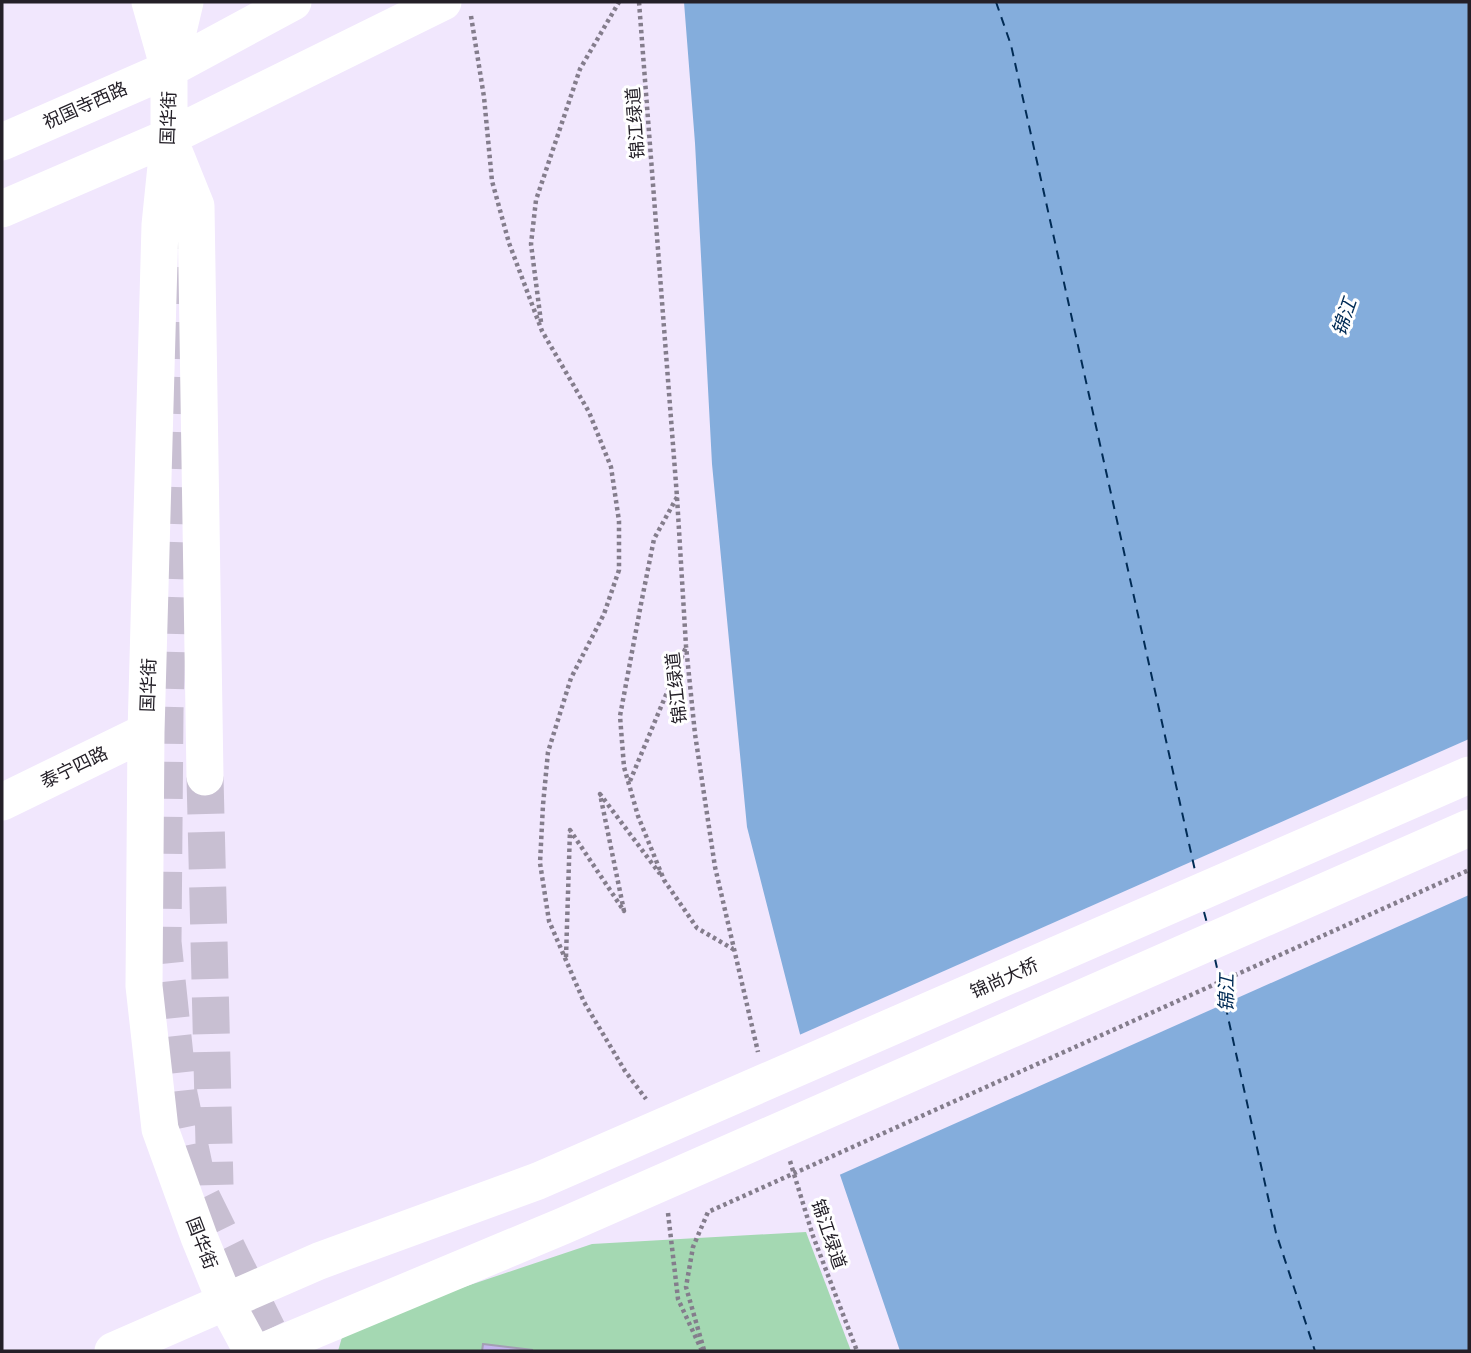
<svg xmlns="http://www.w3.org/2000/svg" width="1471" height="1353" viewBox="0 0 1471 1353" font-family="'IBM Plex Sans','Noto Sans SC',sans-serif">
<rect width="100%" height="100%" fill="#f1e7fd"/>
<path fill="#a4d8b2" d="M 806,1232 L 851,1351 L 338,1351 L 345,1327 L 592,1244 Z"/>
<path fill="#84addc" d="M 684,2 L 1469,2 L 1469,1351 L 900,1351 L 824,1128 L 747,827 L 712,464 L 695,143 Z"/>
<path fill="#f1e7fd" d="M 1469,739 L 1469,895 L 837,1176 L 821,1129 L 797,1036 Z"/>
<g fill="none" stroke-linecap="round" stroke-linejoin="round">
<path stroke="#002b55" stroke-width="2" stroke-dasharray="9 7" stroke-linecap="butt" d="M 996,2 L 1011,45 L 1196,875
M 1204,912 L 1207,923
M 1215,959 L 1276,1233 L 1315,1351"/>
</g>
<path fill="#c3b4ee" stroke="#a39eb4" stroke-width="2" d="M 483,1344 L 533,1350 L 482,1351 Z"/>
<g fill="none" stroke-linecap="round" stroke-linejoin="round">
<path stroke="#c8bfd2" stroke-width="37" stroke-dasharray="37 18" stroke-linecap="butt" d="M 180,212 L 165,711 L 163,942 L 179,1094 L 200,1194 L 278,1351
M 205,777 L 215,1185"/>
<path stroke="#847d8c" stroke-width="4.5" stroke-dasharray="3.5 3.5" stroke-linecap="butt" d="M 639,2 L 677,497 L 686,646 L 695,734 L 715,867 L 758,1052
M 471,16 L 484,97 L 492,181 L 509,243 L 542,331 L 589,412 L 611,467 L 619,521 L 619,570 L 604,614 L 571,678 L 548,752 L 543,805 L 540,863 L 549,921 L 584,1002 L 625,1071 L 646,1099
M 541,322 L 531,244 L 536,200 L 580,69 L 619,2
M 677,497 L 654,539 L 641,604 L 620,716 L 624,767 L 638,816 L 664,880 L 697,928 L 733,949
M 630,781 L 686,647
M 566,957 L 570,830 L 624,911 L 600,794 L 660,874
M 790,1161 L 813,1236 L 857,1351
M 668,1213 L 678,1299 L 702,1351
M 704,1350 L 686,1287 L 693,1247 L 708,1212 L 1469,870"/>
<path stroke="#fff" stroke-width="37" d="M 150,2 L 169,69 L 169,137 L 160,225 L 146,732 L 144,986 L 160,1129 L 199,1237 L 226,1303 L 252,1351
M 170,65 L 185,2
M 2,142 L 169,69 L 293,2
M 171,144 L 196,206 L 205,777
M 2,209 L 169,137 L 443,2
M 2,802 L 146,732
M 113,1351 L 319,1261 L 538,1181 L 1469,775
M 264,1351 L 563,1226 L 1469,828"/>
</g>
<g text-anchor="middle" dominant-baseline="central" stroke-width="6" stroke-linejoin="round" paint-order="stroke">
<g font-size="18" fill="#242028" stroke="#fff">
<text transform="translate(85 105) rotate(-24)">祝国寺西路</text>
<text transform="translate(168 118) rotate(-88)">国华街</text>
<text transform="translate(635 123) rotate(-94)">锦江绿道</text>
<text transform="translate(148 685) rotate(-88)">国华街</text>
<text transform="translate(676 688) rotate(-96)">锦江绿道</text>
<text transform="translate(74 767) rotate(-26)">泰宁四路</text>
<text transform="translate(1004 978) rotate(-24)">锦尚大桥</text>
<text transform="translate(829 1234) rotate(71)">锦江绿道</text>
<text transform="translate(202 1243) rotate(69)">国华街</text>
</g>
<g font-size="19" font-style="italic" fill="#002b55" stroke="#fff">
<text transform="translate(1344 317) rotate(-71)">锦江</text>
<text transform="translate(1226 993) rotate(-89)">锦江</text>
</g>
</g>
<rect width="1471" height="1353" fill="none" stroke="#242028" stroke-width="7"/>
</svg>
